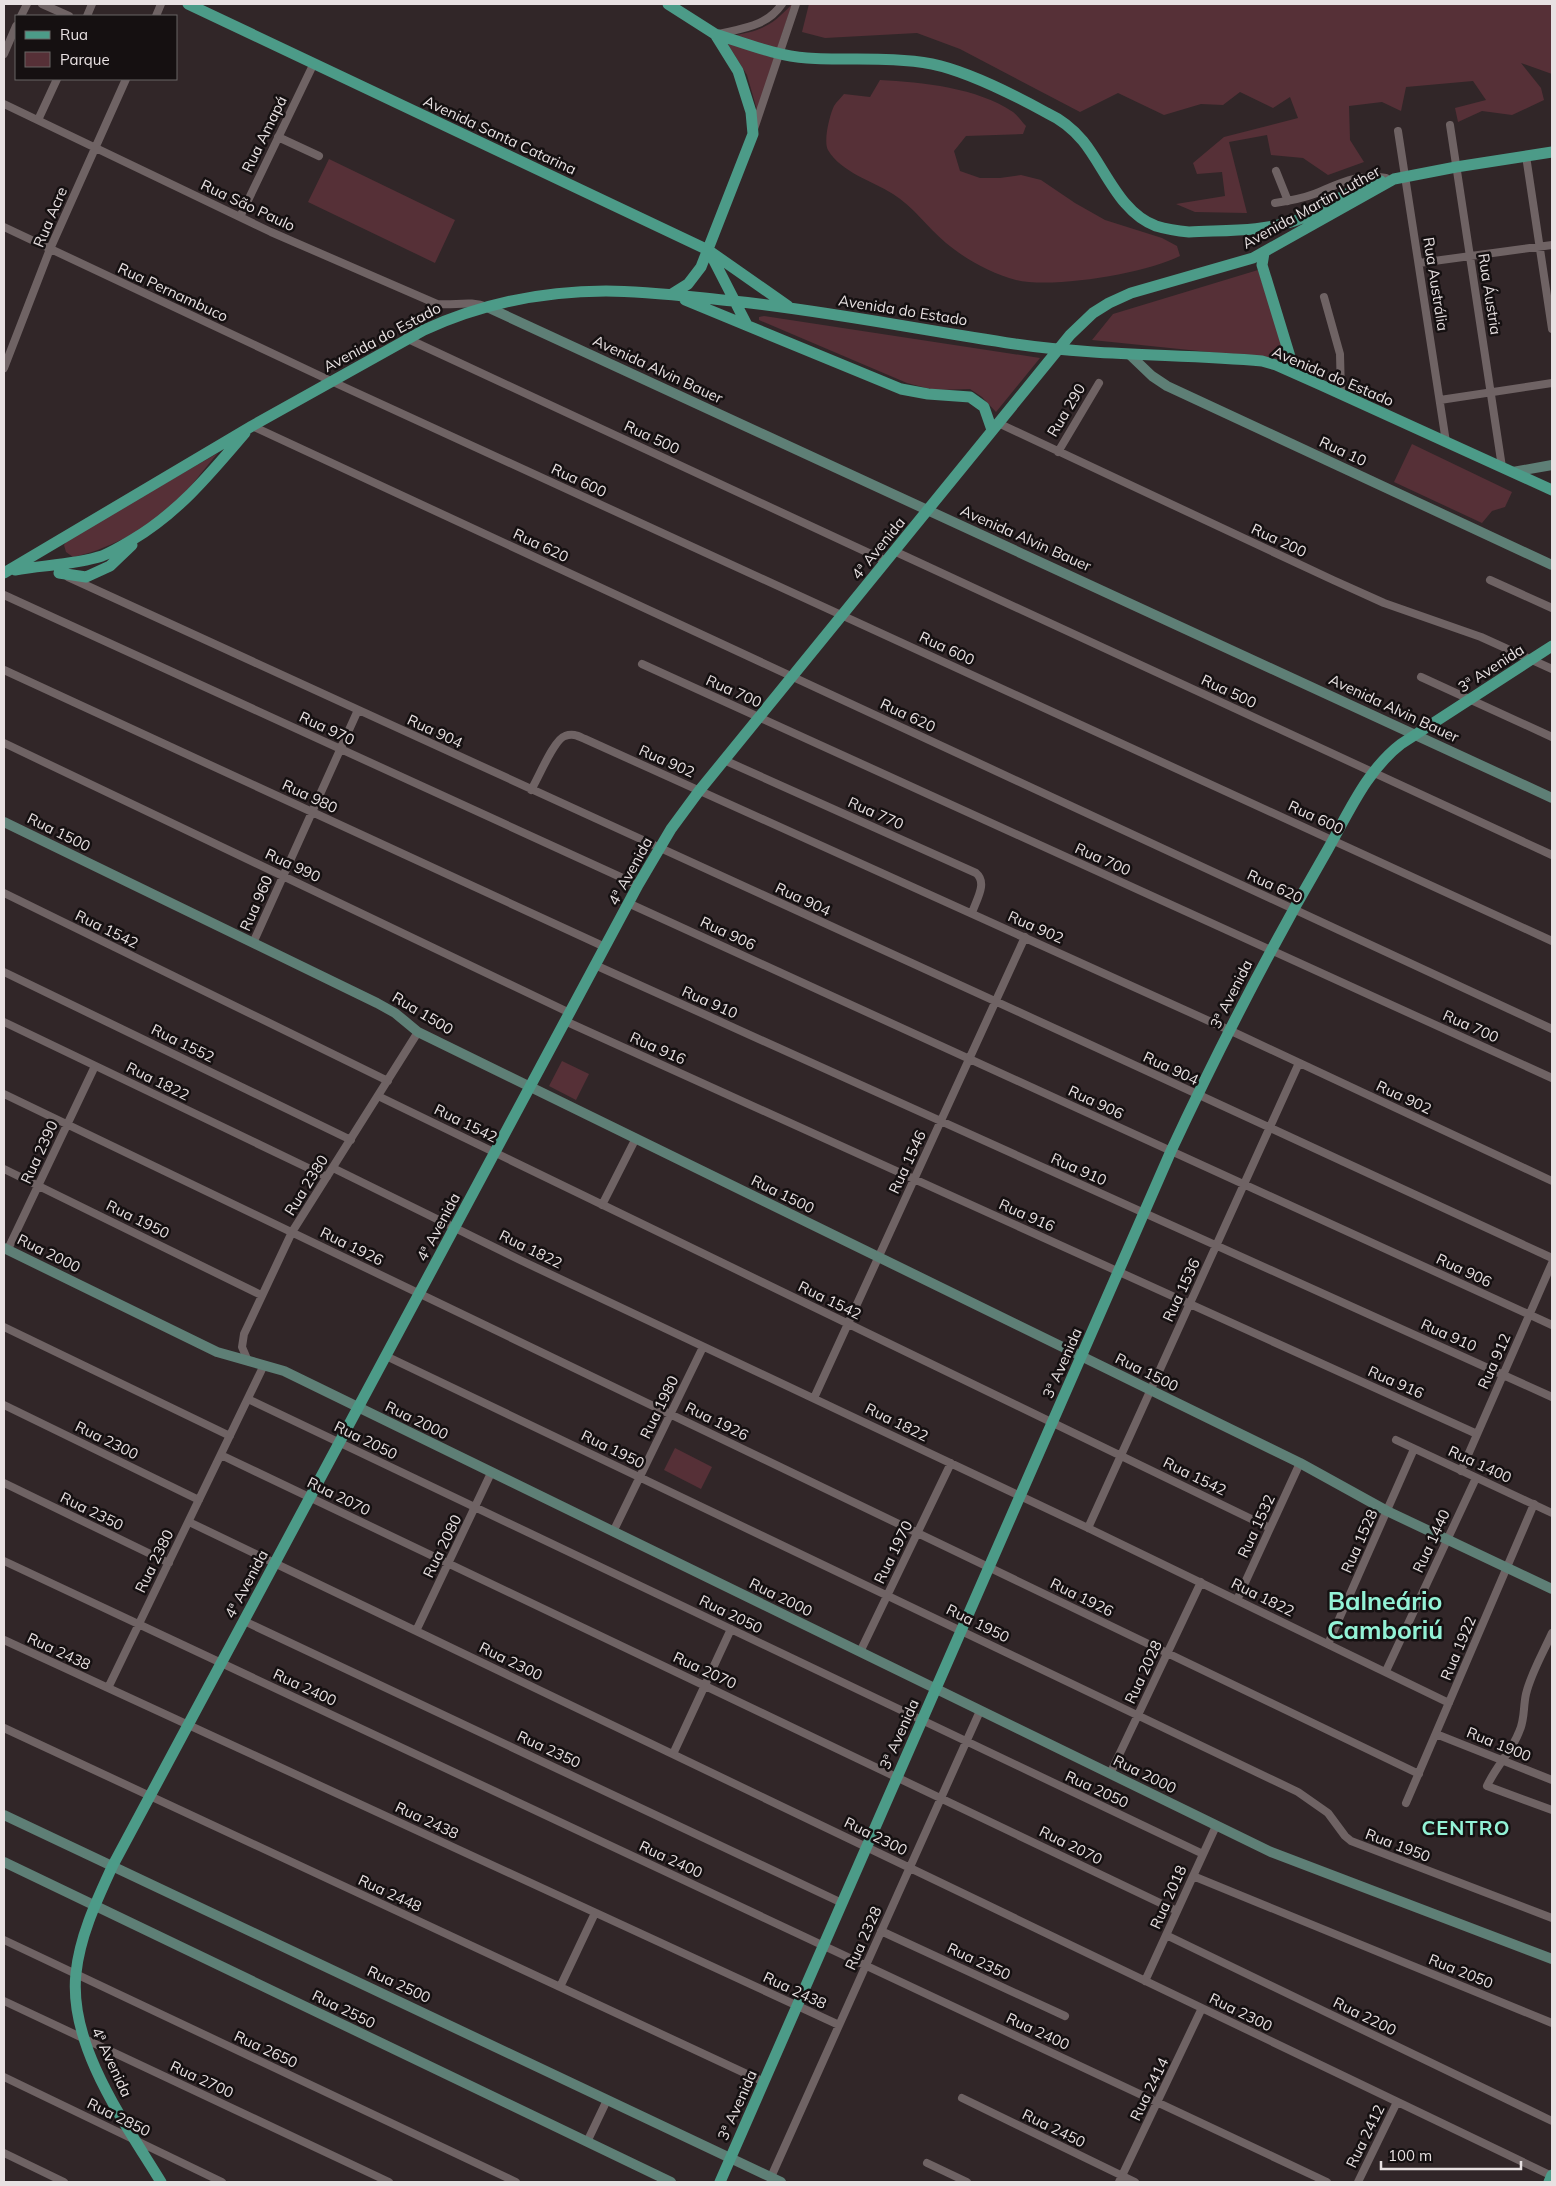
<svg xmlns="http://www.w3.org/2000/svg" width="1556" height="2186" viewBox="0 0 1556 2186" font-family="Mulish,sans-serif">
<rect width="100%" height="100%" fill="#312628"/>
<path fill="#563037" d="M 792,4 L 777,49 L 730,36 C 760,31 771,27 792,4 Z
M 809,4 L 1552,4 L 1552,74 L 1521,63 L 1541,88 L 1544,100 L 1512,115 L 1482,111 L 1458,122 L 1455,108 L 1486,100 L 1473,81 L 1406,87 L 1401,111 L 1382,102 L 1349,106 L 1350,140 L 1364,162 L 1328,175 L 1303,158 L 1271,155 L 1267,135 L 1229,142 L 1247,213 L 1195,212 L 1176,204 L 1225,196 L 1222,172 L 1197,174 L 1193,163 L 1224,137 L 1298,118 L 1290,97 L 1273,108 L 1240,92 L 1223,105 L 1201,104 L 1164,115 L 1118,93 L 1080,112 L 960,49 L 917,33 L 825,38 L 802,32 Z
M 727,43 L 775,58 L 757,110 L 747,75 Z
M 880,80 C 922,82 978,88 1013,112 C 1018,116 1022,122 1026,126 L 1023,134 L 966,136 L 954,151 L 960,171 L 980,178 L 1000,178 L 1021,175 L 1041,180 L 1075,203 L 1105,220 L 1162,238 L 1177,246 L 1180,256 C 1146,273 1054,289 1016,280 C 992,274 965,259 946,243 C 927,227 914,207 893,194 C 871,180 842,173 828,150 C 823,141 830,114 834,106 C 837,101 841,98 844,94 L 870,97 Z
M 329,159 L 455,220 L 435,263 L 308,202 Z
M 1258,270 L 1287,360 L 1092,340 L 1113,314 Z
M 764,316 L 1040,358 L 996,412 L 982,397 L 970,389 L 934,390 L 907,383 L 759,320 L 759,317 Z
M 1412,444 L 1512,492 L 1505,507 L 1492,511 L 1482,523 L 1394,482 Z
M 218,453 C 203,470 189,490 172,506 C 150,528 104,551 73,557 L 66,552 L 64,545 L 68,539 Z
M 562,1061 L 589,1074 L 576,1100 L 549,1086 Z
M 675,1448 L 712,1467 L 701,1489 L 664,1470 Z"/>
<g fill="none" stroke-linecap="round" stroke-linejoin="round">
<path stroke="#6f6364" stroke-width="8" d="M 42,4 L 69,16
M 21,16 L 27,4
M 87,16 L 92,4
M 156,16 L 161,4
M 719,34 C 744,28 767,26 782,4
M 4,54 L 16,26
M 4,104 L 271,232 L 437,304 C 454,306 471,300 487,307
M 38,120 L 57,79
M 1450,125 L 1502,467
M 754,129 L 796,4
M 1398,131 L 1446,442
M 278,137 L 319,156
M 1526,156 L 1552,329
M 1276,171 L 1288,201
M 1275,203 C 1288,201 1301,199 1314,194 C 1339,184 1358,173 1386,178
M 240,217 L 314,63
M 4,227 L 331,381 L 1552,941
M 1419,263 L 1552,245
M 1324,297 L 1340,354 L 1341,394
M 406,338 L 886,561
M 4,368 L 50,249 L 126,79
M 1440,400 L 1552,383
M 998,423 L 1333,580 L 1384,603 L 1481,637 L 1552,669
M 252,426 L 1552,1029
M 1058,452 L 1099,383
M 894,551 L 1552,855
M 68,577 L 1080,1040 L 1552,1258
M 1490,580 L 1552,608
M 4,595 L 638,885
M 642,664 L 1552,1078
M 4,670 L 605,947
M 1421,677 L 1552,737
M 4,743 L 570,1013
M 724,760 L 976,873 C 988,883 976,900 972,913
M 531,790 C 538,779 554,739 565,736 C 573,733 578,736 585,739 L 1229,1030 L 1552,1181
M 4,893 L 388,1081
M 628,903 L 1552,1325
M 253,943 L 358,710
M 595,965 L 1552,1397
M 4,972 L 351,1140
M 565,1021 L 1477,1434
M 4,1022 L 327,1177
M 4,1094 L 1419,1774
M 378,1096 L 1270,1528
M 333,1168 L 520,1260 L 1088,1528 L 1449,1703
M 4,1169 L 261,1295
M 602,1205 L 636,1138
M 8,1249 L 95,1066
M 4,1327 L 230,1436
M 386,1356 L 1298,1792 L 1328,1813 L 1345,1836 L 1351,1841 L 1552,1918
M 248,1361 L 242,1347 L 244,1334 L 292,1232 L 418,1032
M 814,1398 L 1025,937
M 248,1399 L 1203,1854
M 4,1405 L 199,1500
M 1396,1440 L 1552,1513
M 221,1455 L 1177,1911
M 1461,1471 L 1552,1263
M 4,1483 L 169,1563
M 189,1522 L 1552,2176
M 1088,1528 L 1299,1063
M 613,1532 L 703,1347
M 4,1561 L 1327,2182
M 1237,1600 L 1300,1463
M 244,1621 L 842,1903
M 416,1631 L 491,1473
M 1552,1633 C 1543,1653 1531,1673 1526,1694 C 1523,1707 1525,1720 1519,1732 C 1512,1751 1496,1766 1487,1786 L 1552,1810
M 4,1640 L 839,2025
M 1328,1644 L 1414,1449
M 860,1652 L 951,1463
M 1386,1671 L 1476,1478
M 108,1688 L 264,1365
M 4,1728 L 764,2082
M 1436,1734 L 1552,1780
M 673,1754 L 731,1629
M 1110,1774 L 1201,1582
M 1406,1803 L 1534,1504
M 1193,1876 L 1552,2023
M 881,1931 L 1065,2016
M 1166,1935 L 1552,2121
M 4,1940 L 516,2182
M 1145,1981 L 1216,1826
M 560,1987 L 595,1913
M 4,2001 L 389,2182
M 4,2077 L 222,2182
M 962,2098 L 1135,2182
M 587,2142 L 607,2100
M 4,2153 L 64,2182
M 927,2163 L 967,2182
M 771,2177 L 980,1711
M 1119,2182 L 1202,2008
M 1358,2182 L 1397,2102"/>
<path stroke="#5e7f76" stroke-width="10" d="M 487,307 L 1552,798
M 1129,354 L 1152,376 L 1167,386 L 1552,565
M 1513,472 L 1552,465
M 4,822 L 377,1003 L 395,1013 L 418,1032 L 1300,1463 L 1387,1511 L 1552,1589
M 4,1248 L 217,1352 L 284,1371 L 1271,1852 L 1552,1959
M 4,1815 L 781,2182
M 4,1862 L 671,2182"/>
<path stroke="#4c9b88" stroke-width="11" d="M 188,4 L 708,250 L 788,306
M 668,4 L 715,34 L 738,71 L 751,112 L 753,134 L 701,267 L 688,284 L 672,294
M 715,34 C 745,43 776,56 807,58 C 848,61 891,56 932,64 C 966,71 1016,96 1047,113 C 1060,119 1073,129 1083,141 C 1105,168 1120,213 1156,226 C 1166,229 1178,231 1189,232 C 1224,230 1263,232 1297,220 C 1328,210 1344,189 1381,181
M 709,251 L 747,325
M 1264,253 L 1262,265 L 1295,373
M 685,300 L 901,389 L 928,394 L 970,397 L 984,407 L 992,430
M 15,570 C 43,565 74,565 102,556 C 112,552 122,546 132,540 C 178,513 211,473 245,433
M 4,573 L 252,426 L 424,330 C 481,304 544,291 606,291 C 649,291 691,297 733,301 C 828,311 921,330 1015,344 C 1097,356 1180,354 1262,361 L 1276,365 L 1321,385 L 1552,490
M 59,573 L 86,577 L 110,566 L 132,545
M 161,2182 C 125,2123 68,2045 76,1973 C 80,1935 97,1900 113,1865 L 638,885 L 671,829 L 699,791 L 1070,335 L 1093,313 L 1109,303 L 1131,293 L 1253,258 L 1394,179 L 1456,167 L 1552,152
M 720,2182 L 1171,1151 C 1219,1048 1271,947 1328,849 C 1349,812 1367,770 1401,744 L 1552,646
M 1549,2182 L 1552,2175"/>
</g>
<g text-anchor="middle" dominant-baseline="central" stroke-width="5" stroke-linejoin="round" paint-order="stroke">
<g font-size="15" fill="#e8e1e2" stroke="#151011">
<text transform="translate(264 134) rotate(-64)">Rua Amapá</text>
<text transform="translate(500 135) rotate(25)">Avenida Santa Catarina</text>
<text transform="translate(248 205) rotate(25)">Rua São Paulo</text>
<text transform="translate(1311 207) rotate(-29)">Avenida Martin Luther</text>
<text transform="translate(50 217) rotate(-67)">Rua Acre</text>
<text transform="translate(1436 284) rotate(81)">Rua Austrália</text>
<text transform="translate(173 292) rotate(25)">Rua Pernambuco</text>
<text transform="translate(1490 294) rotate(81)">Rua Áustria</text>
<text transform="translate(903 310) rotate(9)">Avenida do Estado</text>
<text transform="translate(382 337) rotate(-28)">Avenida do Estado</text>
<text transform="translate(658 369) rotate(25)">Avenida Alvin Bauer</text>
<text transform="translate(1333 376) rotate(23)">Avenida do Estado</text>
<text transform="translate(1066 410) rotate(-59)">Rua 290</text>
<text transform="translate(652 437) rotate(25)">Rua 500</text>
<text transform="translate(1343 451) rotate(25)">Rua 10</text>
<text transform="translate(579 480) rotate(25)">Rua 600</text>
<text transform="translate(1026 538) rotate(24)">Avenida Alvin Bauer</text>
<text transform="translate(1279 540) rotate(25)">Rua 200</text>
<text transform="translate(541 545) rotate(25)">Rua 620</text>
<text transform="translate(878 548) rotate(-51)">4ª Avenida</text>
<text transform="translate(947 648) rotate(25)">Rua 600</text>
<text transform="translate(1491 668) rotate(-33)">3ª Avenida</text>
<text transform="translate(734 691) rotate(24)">Rua 700</text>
<text transform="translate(1229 691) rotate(25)">Rua 500</text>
<text transform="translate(1394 708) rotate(25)">Avenida Alvin Bauer</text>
<text transform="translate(908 715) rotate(25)">Rua 620</text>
<text transform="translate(327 728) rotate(25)">Rua 970</text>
<text transform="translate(435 731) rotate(25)">Rua 904</text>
<text transform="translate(667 761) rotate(24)">Rua 902</text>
<text transform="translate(310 796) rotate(25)">Rua 980</text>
<text transform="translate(876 813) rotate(24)">Rua 770</text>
<text transform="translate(1316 817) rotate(25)">Rua 600</text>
<text transform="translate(59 832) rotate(26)">Rua 1500</text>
<text transform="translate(1103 859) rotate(24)">Rua 700</text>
<text transform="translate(293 865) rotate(25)">Rua 990</text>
<text transform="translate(630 871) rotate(-61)">4ª Avenida</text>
<text transform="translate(1275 886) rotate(25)">Rua 620</text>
<text transform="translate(803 899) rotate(25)">Rua 904</text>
<text transform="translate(256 903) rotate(-66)">Rua 960</text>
<text transform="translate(1036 927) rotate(24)">Rua 902</text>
<text transform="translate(107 929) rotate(26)">Rua 1542</text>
<text transform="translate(728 933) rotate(25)">Rua 906</text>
<text transform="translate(1231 994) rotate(-63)">3ª Avenida</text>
<text transform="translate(710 1002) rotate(24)">Rua 910</text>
<text transform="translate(423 1013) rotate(31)">Rua 1500</text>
<text transform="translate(1471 1026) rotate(24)">Rua 700</text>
<text transform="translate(183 1043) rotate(26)">Rua 1552</text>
<text transform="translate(658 1048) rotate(24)">Rua 916</text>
<text transform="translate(1171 1068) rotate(25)">Rua 904</text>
<text transform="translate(158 1081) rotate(26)">Rua 1822</text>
<text transform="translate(1404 1097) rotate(25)">Rua 902</text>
<text transform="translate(1096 1102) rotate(25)">Rua 906</text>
<text transform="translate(466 1123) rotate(26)">Rua 1542</text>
<text transform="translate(39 1152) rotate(-65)">Rua 2390</text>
<text transform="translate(907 1162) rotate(-65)">Rua 1546</text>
<text transform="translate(1079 1169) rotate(24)">Rua 910</text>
<text transform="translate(306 1185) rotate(-58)">Rua 2380</text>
<text transform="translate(783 1194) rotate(26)">Rua 1500</text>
<text transform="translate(1027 1215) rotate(24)">Rua 916</text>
<text transform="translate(138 1219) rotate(26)">Rua 1950</text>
<text transform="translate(438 1227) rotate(-62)">4ª Avenida</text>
<text transform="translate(352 1246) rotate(26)">Rua 1926</text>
<text transform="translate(531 1249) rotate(26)">Rua 1822</text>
<text transform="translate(49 1253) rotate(26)">Rua 2000</text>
<text transform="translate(1464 1270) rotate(25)">Rua 906</text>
<text transform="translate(1181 1290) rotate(-65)">Rua 1536</text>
<text transform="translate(830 1300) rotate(26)">Rua 1542</text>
<text transform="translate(1449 1335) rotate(24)">Rua 910</text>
<text transform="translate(1494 1361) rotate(-66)">Rua 912</text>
<text transform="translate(1062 1363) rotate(-66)">3ª Avenida</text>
<text transform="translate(1147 1372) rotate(26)">Rua 1500</text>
<text transform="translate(1396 1382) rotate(24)">Rua 916</text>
<text transform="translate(659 1407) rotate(-64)">Rua 1980</text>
<text transform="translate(417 1420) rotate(26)">Rua 2000</text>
<text transform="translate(717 1421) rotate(26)">Rua 1926</text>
<text transform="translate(897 1422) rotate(26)">Rua 1822</text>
<text transform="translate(107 1440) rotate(26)">Rua 2300</text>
<text transform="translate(366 1440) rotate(26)">Rua 2050</text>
<text transform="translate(613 1449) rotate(26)">Rua 1950</text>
<text transform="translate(1480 1464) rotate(25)">Rua 1400</text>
<text transform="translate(1195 1476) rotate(26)">Rua 1542</text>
<text transform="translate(339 1496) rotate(26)">Rua 2070</text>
<text transform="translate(92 1511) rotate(26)">Rua 2350</text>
<text transform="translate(1256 1526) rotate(-65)">Rua 1532</text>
<text transform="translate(1359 1541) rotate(-66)">Rua 1528</text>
<text transform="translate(1431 1541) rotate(-65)">Rua 1440</text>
<text transform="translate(442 1546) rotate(-64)">Rua 2080</text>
<text transform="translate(893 1552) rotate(-64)">Rua 1970</text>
<text transform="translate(154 1561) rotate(-64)">Rua 2380</text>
<text transform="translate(246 1584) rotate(-62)">4ª Avenida</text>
<text transform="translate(781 1597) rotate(26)">Rua 2000</text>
<text transform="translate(1082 1597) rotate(26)">Rua 1926</text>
<text transform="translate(1263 1597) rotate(26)">Rua 1822</text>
<text transform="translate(731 1614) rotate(26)">Rua 2050</text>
<text transform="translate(978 1623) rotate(26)">Rua 1950</text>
<text transform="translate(1458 1648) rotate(-67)">Rua 1922</text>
<text transform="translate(59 1651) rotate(25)">Rua 2438</text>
<text transform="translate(511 1661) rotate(26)">Rua 2300</text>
<text transform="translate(705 1670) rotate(25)">Rua 2070</text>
<text transform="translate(1143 1672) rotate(-65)">Rua 2028</text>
<text transform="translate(305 1687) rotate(25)">Rua 2400</text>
<text transform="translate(899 1734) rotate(-66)">3ª Avenida</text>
<text transform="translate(1499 1744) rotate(22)">Rua 1900</text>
<text transform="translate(549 1749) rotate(25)">Rua 2350</text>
<text transform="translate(1145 1774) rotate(26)">Rua 2000</text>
<text transform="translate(1097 1789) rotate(25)">Rua 2050</text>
<text transform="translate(427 1820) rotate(25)">Rua 2438</text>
<text transform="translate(876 1836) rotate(26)">Rua 2300</text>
<text transform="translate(1071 1845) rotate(26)">Rua 2070</text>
<text transform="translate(1398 1845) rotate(21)">Rua 1950</text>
<text transform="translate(671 1859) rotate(25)">Rua 2400</text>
<text transform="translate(390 1893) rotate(25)">Rua 2448</text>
<text transform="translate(1168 1897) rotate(-66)">Rua 2018</text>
<text transform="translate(863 1938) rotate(-66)">Rua 2328</text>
<text transform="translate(979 1961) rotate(25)">Rua 2350</text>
<text transform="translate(1461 1971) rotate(22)">Rua 2050</text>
<text transform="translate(399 1984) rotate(25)">Rua 2500</text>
<text transform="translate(795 1990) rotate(25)">Rua 2438</text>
<text transform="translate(344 2009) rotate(26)">Rua 2550</text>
<text transform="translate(1241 2012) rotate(26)">Rua 2300</text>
<text transform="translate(1365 2016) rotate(26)">Rua 2200</text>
<text transform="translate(1038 2031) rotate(25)">Rua 2400</text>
<text transform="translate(266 2049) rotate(25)">Rua 2650</text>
<text transform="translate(112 2062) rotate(65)">4ª Avenida</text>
<text transform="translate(202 2079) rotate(25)">Rua 2700</text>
<text transform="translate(1149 2089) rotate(-64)">Rua 2414</text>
<text transform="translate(737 2105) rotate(-66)">3ª Avenida</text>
<text transform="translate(119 2117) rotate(26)">Rua 2850</text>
<text transform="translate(1054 2128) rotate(26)">Rua 2450</text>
<text transform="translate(1365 2136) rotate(-64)">Rua 2412</text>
</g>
<g font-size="20" font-weight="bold" letter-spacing="1" fill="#93f2d6" stroke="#151011">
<text x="1466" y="1827">CENTRO</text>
</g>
<g font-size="25" font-weight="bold" fill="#93f2d6" stroke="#151011">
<text x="1385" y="1600">Balneário<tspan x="1385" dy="29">Camboriú</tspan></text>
</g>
</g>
<rect width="1556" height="2186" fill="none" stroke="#e8e1e2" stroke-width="10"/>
<rect x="15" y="15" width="162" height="65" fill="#151011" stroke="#696465"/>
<rect x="25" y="31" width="25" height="8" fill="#4c9b88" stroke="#696465"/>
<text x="60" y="40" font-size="15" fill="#e8e1e2">Rua</text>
<rect x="25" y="52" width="25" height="15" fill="#563037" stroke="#696465"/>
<text x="60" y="65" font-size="15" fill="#e8e1e2">Parque</text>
<path d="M1381 2161v8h140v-8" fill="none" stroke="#e8e1e2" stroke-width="2.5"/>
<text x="1388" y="2161" font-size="15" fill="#e8e1e2" stroke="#151011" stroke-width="4" paint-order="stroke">100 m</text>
</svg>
